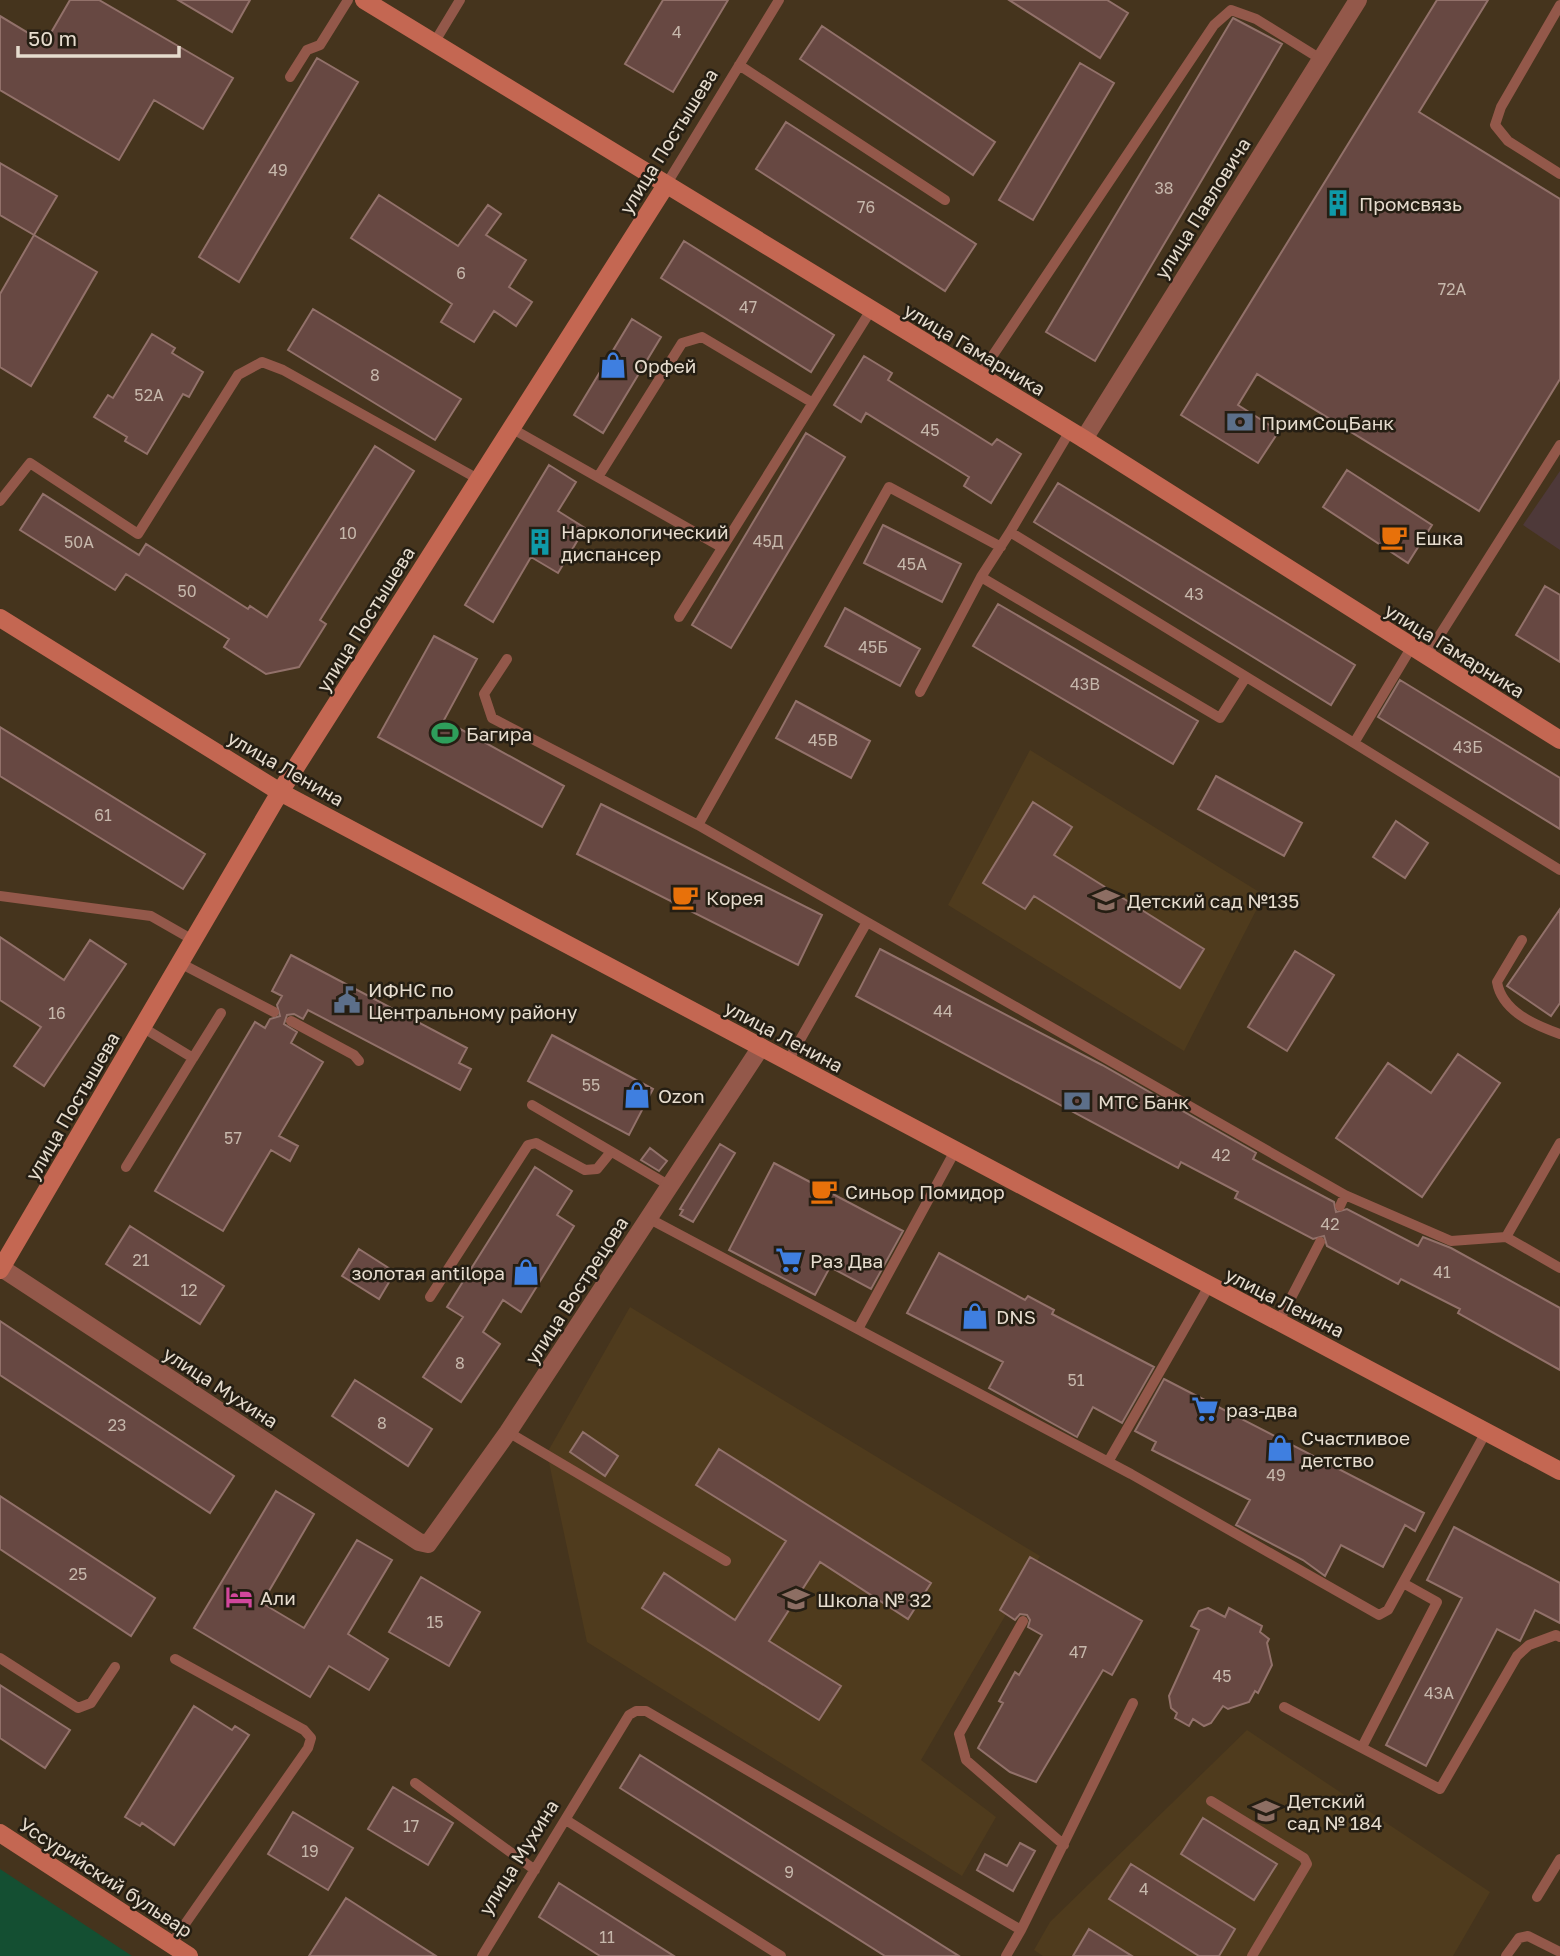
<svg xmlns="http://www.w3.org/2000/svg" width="1560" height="1956" viewBox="0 0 1560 1956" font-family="'Golos Text',sans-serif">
<rect width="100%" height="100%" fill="#45341d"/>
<path fill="#4f3b1d" d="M 1030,750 L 1264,895 L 1184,1051 L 948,905 Z
M 630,1307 L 1040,1556 L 921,1760 L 996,1817 L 962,1876 L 587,1642 L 547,1453 Z
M 1247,1730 L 1490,1892 L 1453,1956 L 1043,1956 L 1034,1950 L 1050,1922 Z"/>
<path fill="#4e3939" d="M 1560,471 L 1560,550 L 1523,525 Z"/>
<path fill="#144f32" d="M 0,1869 L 132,1956 L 0,1956 Z"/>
<path fill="#674842" stroke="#92716a" stroke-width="2" d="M 70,0 L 99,0 L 233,78 L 203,129 L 154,100 L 119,160 L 0,90 L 0,16 L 45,43 Z
M 178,0 L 250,0 L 232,32 Z
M 663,0 L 728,0 L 673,92 L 625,64 Z
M 1009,0 L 1107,0 L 1128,13 L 1100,58 Z
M 1437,0 L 1488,0 L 1419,112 L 1560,199 L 1560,379 L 1479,511 L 1257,374 L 1238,405 L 1279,431 L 1258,463 L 1181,415 Z
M 1233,18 L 1282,44 L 1095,361 L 1046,332 Z
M 822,26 L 995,142 L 973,175 L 800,59 Z
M 317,58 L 358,82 L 239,282 L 199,257 Z
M 1080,63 L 1114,83 L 1033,220 L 999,200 Z
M 786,122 L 976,244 L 945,291 L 756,169 Z
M 0,163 L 57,196 L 34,235 L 0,215 Z
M 379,195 L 458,246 L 488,205 L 501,214 L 486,235 L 526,260 L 509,287 L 532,302 L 516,326 L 494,311 L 474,342 L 441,322 L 452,304 L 351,238 Z
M 34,235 L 97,272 L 31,386 L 0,367 L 0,294 Z
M 684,241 L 834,335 L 811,372 L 661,278 Z
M 313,309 L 461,399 L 435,440 L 288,350 Z
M 632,319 L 661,337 L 603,433 L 574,415 Z
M 152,334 L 175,348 L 172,353 L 203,372 L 189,397 L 183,394 L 147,454 L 125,441 L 127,437 L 94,417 L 108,395 L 113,398 Z
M 864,356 L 892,373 L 888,380 L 992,445 L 997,439 L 1021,454 L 991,503 L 964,486 L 969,477 L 866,413 L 861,422 L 834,405 Z
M 806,433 L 845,457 L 731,648 L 692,625 Z
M 375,446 L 414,471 L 320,620 L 326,624 L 299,667 L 266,674 L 224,647 L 229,639 L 126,574 L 115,590 L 20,530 L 43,494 L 139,555 L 146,544 L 248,609 L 250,606 L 267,617 Z
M 549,465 L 576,482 L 558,511 L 585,528 L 558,573 L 531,557 L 493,622 L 465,605 Z
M 1347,470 L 1432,525 L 1408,563 L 1323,507 Z
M 1058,483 L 1355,665 L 1331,705 L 1034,522 Z
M 883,525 L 961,564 L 942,602 L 864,563 Z
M 1545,586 L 1560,595 L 1560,662 L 1516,635 Z
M 998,604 L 1198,721 L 1173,764 L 973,646 Z
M 845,608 L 920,649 L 900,686 L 825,646 Z
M 434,636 L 477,659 L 444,720 L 564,786 L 542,827 L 378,737 Z
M 1400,680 L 1560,778 L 1560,829 L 1378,717 Z
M 796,701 L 870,741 L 851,778 L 776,738 Z
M 0,727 L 205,854 L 183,889 L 0,776 Z
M 1216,776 L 1302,823 L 1284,856 L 1198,809 Z
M 1033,802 L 1072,827 L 1054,855 L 1204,949 L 1180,988 L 1034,896 L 1025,909 L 983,883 Z
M 601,804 L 822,915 L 798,965 L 577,854 Z
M 1396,821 L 1428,843 L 1405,878 L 1373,857 Z
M 1560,909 L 1560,1003 L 1551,1016 L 1507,986 Z
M 0,937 L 64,980 L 90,940 L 126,964 L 44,1086 L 14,1066 L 41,1027 L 0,1000 Z
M 880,949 L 1102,1065 L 1256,1153 L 1253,1159 L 1334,1202 L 1336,1212 L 1347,1209 L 1418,1246 L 1423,1237 L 1451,1248 L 1560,1308 L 1560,1370 L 1458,1313 L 1460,1309 L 1401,1279 L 1398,1284 L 1327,1246 L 1324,1236 L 1313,1239 L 1235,1198 L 1238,1192 L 1181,1162 L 1178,1168 L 856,996 Z
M 1295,951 L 1334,975 L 1287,1051 L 1248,1027 Z
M 291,955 L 467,1048 L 459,1063 L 471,1069 L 460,1090 L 308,1010 L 303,1019 L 294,1014 L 287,1015 L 284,1024 L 297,1032 L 291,1043 L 323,1062 L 279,1136 L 298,1146 L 290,1161 L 271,1150 L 223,1231 L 155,1191 L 255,1022 L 265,1028 L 270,1019 L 280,1016 L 277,1005 L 282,996 L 272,991 Z
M 552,1035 L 653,1089 L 629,1135 L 528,1081 Z
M 1458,1054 L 1500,1083 L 1422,1197 L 1336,1138 L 1388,1063 L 1431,1093 Z
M 720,1144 L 735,1153 L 693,1222 L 680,1215 L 683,1210 L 680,1209 Z
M 650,1148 L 667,1161 L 659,1171 L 641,1160 Z
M 774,1163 L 903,1231 L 871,1289 L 830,1267 L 815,1295 L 729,1250 Z
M 535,1167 L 572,1191 L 557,1215 L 574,1226 L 521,1312 L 503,1300 L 483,1332 L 500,1344 L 461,1402 L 423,1377 L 463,1317 L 447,1307 Z
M 130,1226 L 224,1286 L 200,1324 L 106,1264 Z
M 359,1249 L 395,1272 L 379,1299 L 342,1276 Z
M 939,1253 L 1025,1300 L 1028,1296 L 1054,1310 L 1052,1314 L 1154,1367 L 1122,1423 L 1093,1407 L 1077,1437 L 989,1388 L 1003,1362 L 907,1313 Z
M 0,1321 L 234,1476 L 210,1513 L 0,1375 Z
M 1164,1379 L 1424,1513 L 1415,1531 L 1405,1525 L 1383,1567 L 1341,1545 L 1325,1576 L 1303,1560 L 1236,1525 L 1250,1500 L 1152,1450 L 1156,1442 L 1135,1431 Z
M 355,1380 L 432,1429 L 408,1466 L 332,1416 Z
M 583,1432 L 618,1456 L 605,1476 L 570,1452 Z
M 719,1449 L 931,1583 L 908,1619 L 820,1562 L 769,1641 L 841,1686 L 819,1720 L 642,1608 L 664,1573 L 735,1620 L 786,1541 L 696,1485 Z
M 276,1491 L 314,1514 L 262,1603 L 304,1628 L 357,1540 L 392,1560 L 348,1634 L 388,1659 L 369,1690 L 329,1666 L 310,1697 L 194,1628 Z
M 0,1496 L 155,1598 L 131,1636 L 0,1549 Z
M 1454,1527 L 1560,1583 L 1560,1623 L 1535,1610 L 1520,1641 L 1497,1629 L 1426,1766 L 1386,1745 L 1462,1598 L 1427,1580 Z
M 1030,1557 L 1142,1621 L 1112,1675 L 1103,1670 L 1036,1782 L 1010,1772 L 978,1748 L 1003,1703 L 999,1701 L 1015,1672 L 1019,1675 L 1042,1635 L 1028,1627 L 1030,1620 L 1027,1615 L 1020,1614 L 1015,1620 L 1000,1610 Z
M 421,1577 L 480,1612 L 449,1666 L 389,1632 Z
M 1208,1608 L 1225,1617 L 1229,1608 L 1262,1626 L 1260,1632 L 1269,1639 L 1267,1643 L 1272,1665 L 1258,1693 L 1255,1691 L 1249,1702 L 1228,1709 L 1223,1706 L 1211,1723 L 1204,1726 L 1193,1719 L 1189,1726 L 1175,1718 L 1177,1713 L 1171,1708 L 1169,1696 L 1199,1630 L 1191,1626 L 1199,1611 Z
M 0,1685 L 70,1730 L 45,1768 L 0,1738 Z
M 194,1706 L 232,1730 L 235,1726 L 249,1735 L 174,1845 L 142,1823 L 140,1826 L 125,1817 Z
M 640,1755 L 959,1956 L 885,1956 L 620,1788 Z
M 393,1787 L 453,1823 L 428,1865 L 368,1829 Z
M 293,1812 L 353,1848 L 328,1890 L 268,1854 Z
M 1203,1818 L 1277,1864 L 1254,1900 L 1181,1854 Z
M 1020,1843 L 1035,1851 L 1013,1891 L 977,1870 L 985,1854 L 1007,1866 Z
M 1131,1864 L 1235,1929 L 1219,1956 L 1199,1956 L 1109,1899 Z
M 559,1883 L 674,1956 L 600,1956 L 539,1917 Z
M 346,1898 L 436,1956 L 309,1956 Z
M 1089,1929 L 1132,1956 L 1073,1956 Z"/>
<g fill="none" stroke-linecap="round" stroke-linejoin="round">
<path stroke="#93584a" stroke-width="10" d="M 1560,5 L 1501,107 L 1495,125 L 1508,141 L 1560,174
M 434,43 L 460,0
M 739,65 L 945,200
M 290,77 L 307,50 L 320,45 L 348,0
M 666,185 L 779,0
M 979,376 L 1214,25 L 1231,10 L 1256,19 L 1319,58
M 511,428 L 721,547
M 1070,431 L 1010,532 L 1354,743
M 598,477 L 682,343 L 702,337 L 813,403
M 0,501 L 30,463 L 138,534 L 238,375 L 262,362 L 283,370 L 478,479
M 1010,532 L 981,577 L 1220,718 L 1246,677
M 679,617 L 871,310
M 1411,648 L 1354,743 L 1560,870
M 1426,657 L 1560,445
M 507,659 L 484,694 L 492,718 L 698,825 L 867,922
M 920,692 L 981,577
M 698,825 L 889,487 L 1001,547
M 0,896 L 151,916 L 193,940
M 1522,940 L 1497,982 C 1502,1011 1534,1025 1560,1034
M 180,963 L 274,1012
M 291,1021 L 354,1055 L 359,1061
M 193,1058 L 221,1013
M 788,1061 L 867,922 L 1345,1195 L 1451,1241 L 1506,1237 L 1560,1268
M 532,1105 L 670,1186
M 126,1167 L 193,1058 L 142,1027
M 1340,1206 L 1345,1195
M 648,1218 L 1131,1474 L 1379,1615 L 1388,1610 L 1486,1432
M 1506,1237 L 1560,1143
M 430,1297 L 528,1145 L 536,1143 L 585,1170 L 597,1169 L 610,1153
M 1279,1321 L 1320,1242
M 858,1329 L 955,1151
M 508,1432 L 726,1561
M 1108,1462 L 1209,1286
M 1023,1621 L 959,1734 L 966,1760 L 1064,1845
M 0,1658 L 78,1708 L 91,1703 L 115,1667
M 1284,1707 L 1440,1789 L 1517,1656 L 1529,1645 L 1556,1635 L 1560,1637
M 1362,1747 L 1437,1602 L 1403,1583
M 415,1783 L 535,1870
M 1211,1801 L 1304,1858 L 1307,1864 L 1252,1956
M 566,1820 L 781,1956
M 1537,1897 L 1560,1859
M 1021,1930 L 1133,1703
M 171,1944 L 308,1748 L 311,1738 L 304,1730 L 175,1659
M 482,1956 L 629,1715 L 636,1711 L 646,1711 L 1021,1930 L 1006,1956
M 1506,1956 L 1519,1938 L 1528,1936 L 1560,1952"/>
<path stroke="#93584a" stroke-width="18" d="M 1084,439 L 1358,0
M 0,1267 L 419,1542 L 428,1544 L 508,1432 L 761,1047"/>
<path stroke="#c46752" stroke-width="18" d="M 364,0 L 1084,439 L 1560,740
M 0,618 L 280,792 L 1560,1471
M 0,1270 L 280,792 L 666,185
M 0,1833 L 189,1956"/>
</g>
<defs>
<symbol id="building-bare" viewBox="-9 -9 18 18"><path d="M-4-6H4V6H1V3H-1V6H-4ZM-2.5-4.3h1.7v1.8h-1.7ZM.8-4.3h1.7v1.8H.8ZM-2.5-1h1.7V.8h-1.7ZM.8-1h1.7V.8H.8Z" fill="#0f9aa8" stroke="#251e13" stroke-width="2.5" paint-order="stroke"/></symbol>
<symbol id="shop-bare" viewBox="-9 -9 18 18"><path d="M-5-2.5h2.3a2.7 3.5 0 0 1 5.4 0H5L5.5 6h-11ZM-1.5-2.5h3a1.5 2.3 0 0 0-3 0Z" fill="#3f7fe0" stroke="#251e13" stroke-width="2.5" paint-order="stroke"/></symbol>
<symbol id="bank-bare" viewBox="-9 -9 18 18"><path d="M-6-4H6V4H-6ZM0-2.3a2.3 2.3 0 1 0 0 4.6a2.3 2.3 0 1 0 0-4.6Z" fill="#5c6f8a" stroke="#251e13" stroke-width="2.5" paint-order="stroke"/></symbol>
<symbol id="cafe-bare" viewBox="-9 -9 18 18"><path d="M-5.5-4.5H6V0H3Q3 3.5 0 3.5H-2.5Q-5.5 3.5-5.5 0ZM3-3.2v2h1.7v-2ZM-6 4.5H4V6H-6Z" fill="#e8710a" stroke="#251e13" stroke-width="2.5" paint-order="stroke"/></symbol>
<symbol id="stadium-bare" viewBox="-9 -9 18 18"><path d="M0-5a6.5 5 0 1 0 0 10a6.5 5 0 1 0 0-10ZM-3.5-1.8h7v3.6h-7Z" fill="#2e9e5b" stroke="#251e13" stroke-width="2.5" paint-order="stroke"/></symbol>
<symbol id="school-bare" viewBox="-9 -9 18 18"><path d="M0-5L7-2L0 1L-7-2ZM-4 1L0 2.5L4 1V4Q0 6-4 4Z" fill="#8d6e63" stroke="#251e13" stroke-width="2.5" paint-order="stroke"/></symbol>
<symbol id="civic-bare" viewBox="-9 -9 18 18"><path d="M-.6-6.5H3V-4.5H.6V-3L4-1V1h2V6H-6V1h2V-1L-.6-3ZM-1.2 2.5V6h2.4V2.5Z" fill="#5c6f8a" stroke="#251e13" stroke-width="2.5" paint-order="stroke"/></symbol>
<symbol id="supermarket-bare" viewBox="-9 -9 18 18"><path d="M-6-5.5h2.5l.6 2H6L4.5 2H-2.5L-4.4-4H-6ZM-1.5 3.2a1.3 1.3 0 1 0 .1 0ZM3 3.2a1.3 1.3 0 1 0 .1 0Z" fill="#3f7fe0" stroke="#251e13" stroke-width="2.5" paint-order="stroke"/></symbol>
<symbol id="hotel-bare" viewBox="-9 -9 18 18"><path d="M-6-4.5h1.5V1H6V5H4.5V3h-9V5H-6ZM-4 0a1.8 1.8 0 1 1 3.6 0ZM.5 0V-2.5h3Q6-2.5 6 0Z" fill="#d1479c" stroke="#251e13" stroke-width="2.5" paint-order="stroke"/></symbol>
</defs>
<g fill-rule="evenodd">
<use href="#building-bare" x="1319" y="184" width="38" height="38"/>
<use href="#shop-bare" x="594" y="346" width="38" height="38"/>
<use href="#bank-bare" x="1221" y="403" width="38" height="38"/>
<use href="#cafe-bare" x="1375" y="518" width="38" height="38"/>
<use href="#building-bare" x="521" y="523" width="38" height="38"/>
<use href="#stadium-bare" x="426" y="714" width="38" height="38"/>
<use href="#cafe-bare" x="666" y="878" width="38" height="38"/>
<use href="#school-bare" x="1087" y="881" width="38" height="38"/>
<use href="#civic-bare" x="328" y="981" width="38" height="38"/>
<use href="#shop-bare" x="618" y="1076" width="38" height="38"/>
<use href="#bank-bare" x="1058" y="1082" width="38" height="38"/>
<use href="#cafe-bare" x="805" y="1172" width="38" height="38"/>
<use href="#supermarket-bare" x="770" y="1241" width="38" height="38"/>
<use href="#shop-bare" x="507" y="1253" width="38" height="38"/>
<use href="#shop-bare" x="956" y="1297" width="38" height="38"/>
<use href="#supermarket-bare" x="1186" y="1390" width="38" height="38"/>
<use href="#shop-bare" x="1261" y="1429" width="38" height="38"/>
<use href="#hotel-bare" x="220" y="1578" width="38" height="38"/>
<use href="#school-bare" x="777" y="1580" width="38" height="38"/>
<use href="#school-bare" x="1247" y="1792" width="38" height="38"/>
</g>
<g text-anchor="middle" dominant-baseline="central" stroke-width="5" stroke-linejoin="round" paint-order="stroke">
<g font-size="16" fill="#c6b7ab">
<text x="677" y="32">4</text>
<text x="278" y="170">49</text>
<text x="1164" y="188">38</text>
<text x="866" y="207">76</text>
<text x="461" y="273">6</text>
<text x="1452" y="289">72А</text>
<text x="748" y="307">47</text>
<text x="375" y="375">8</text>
<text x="149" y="395">52А</text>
<text x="930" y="430">45</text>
<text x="348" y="533">10</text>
<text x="768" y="541">45Д</text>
<text x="79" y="542">50А</text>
<text x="912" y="564">45А</text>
<text x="187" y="591">50</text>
<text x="1194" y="594">43</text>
<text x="873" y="647">45Б</text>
<text x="1085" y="684">43В</text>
<text x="823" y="740">45В</text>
<text x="1468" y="747">43Б</text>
<text x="103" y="815">61</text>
<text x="943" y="1011">44</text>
<text x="57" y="1013">16</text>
<text x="591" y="1085">55</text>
<text x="233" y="1138">57</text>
<text x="1221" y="1155">42</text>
<text x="1330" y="1224">42</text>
<text x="141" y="1260">21</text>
<text x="1442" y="1272">41</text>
<text x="189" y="1290">12</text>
<text x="460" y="1363">8</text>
<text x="1076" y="1380">51</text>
<text x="382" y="1423">8</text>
<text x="117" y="1425">23</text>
<text x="1276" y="1475">49</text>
<text x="78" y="1574">25</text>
<text x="435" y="1622">15</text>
<text x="1078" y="1652">47</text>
<text x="1222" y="1676">45</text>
<text x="1439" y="1693">43А</text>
<text x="411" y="1826">17</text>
<text x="310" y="1851">19</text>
<text x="789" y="1872">9</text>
<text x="1144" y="1889">4</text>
<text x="607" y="1937">11</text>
</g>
<g font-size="19" fill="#e6dcce" stroke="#251e13">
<text transform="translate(668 141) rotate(-58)">улица Постышева</text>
<text transform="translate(1202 208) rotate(-58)">улица Павловича</text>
<text transform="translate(975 349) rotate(31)">улица Гамарника</text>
<text transform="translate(365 619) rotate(-58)">улица Постышева</text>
<text transform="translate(1455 650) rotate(32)">улица Гамарника</text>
<text transform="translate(286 768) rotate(30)">улица Ленина</text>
<text transform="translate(784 1036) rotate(28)">улица Ленина</text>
<text transform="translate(72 1106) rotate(-60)">улица Постышева</text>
<text transform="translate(576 1290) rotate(-57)">улица Вострецова</text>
<text transform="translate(1285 1302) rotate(27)">улица Ленина</text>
<text transform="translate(221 1387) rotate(33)">улица Мухина</text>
<text transform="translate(518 1857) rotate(-58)">улица Мухина</text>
<text transform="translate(106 1877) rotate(33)">Уссурийский бульвар</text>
</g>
<g font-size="19" fill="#e6dcce" stroke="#251e13" text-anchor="start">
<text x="1359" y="203">Промсвязь</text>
<text x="634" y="365">Орфей</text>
<text x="1261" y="422">ПримСоцБанк</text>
<text x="561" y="531">Наркологический<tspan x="561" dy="22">диспансер</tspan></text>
<text x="1415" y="537">Ешка</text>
<text x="466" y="733">Багира</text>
<text x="706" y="897">Корея</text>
<text x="1127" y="900">Детский сад №135</text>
<text x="368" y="989">ИФНС по<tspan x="368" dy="22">Центральному району</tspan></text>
<text x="658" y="1095">Ozon</text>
<text x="1098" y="1101">МТС Банк</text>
<text x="845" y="1191">Синьор Помидор</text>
<text x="810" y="1260">Раз Два</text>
<text x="505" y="1272" text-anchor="end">золотая antilopa</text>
<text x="996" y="1316">DNS</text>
<text x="1226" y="1409">раз-два</text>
<text x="1301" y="1437">Счастливое<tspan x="1301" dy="22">детство</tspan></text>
<text x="260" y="1597">Али</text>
<text x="817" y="1599">Школа № 32</text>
<text x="1287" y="1800">Детский<tspan x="1287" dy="22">сад № 184</tspan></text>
</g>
</g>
<path d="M18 46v10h161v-10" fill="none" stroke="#e6dcce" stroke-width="3.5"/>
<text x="28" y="46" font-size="21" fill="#e6dcce" stroke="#251e13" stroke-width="5" paint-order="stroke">50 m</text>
</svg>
